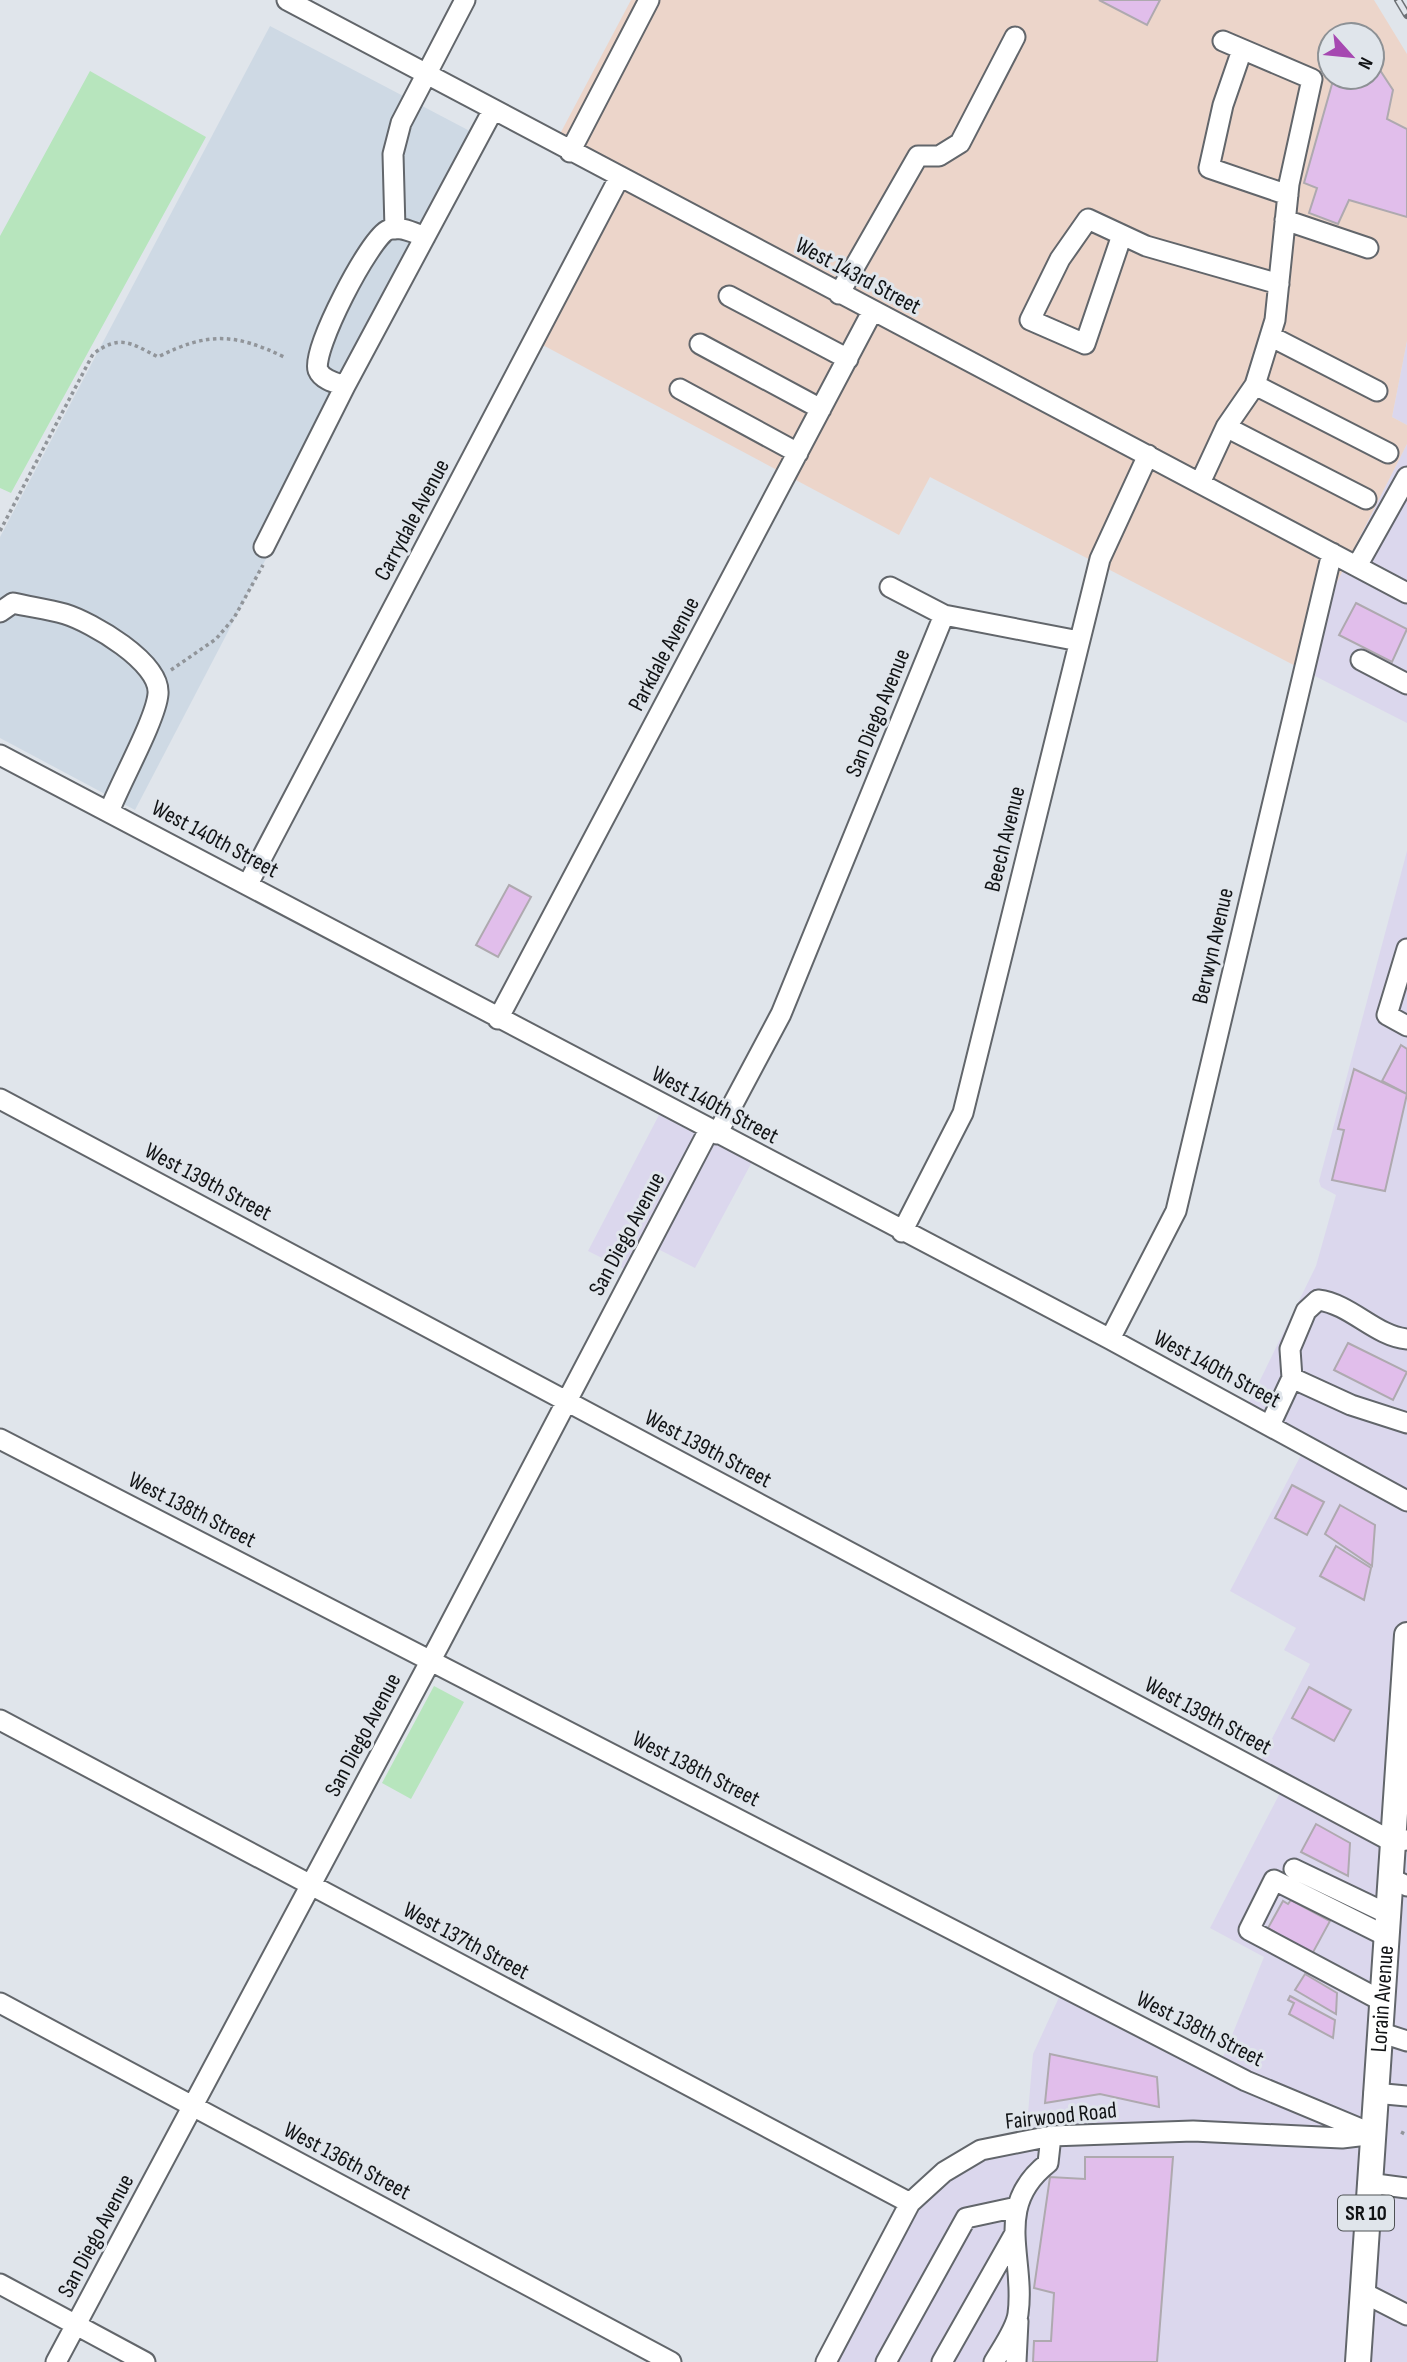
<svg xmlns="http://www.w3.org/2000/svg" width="1407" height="2362" viewBox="0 0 1407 2362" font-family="'Sofia Sans Condensed',sans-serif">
<rect width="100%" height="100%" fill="#e0e5eb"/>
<path fill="#dbd7ed" d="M 1407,341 L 1407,425 L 1392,417 Z
M 1407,444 L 1407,723 L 1311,674 L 1334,588 Z
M 1407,851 L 1407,2362 L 835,2362 L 917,2209 L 948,2178 L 983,2156 L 1025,2149 L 1033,2054 L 1061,1993 L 1217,2072 L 1264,1957 L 1210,1928 L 1281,1791 L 1253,1776 L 1310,1664 L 1284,1650 L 1296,1628 L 1230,1591 L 1301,1455 L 1240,1421 L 1316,1266 L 1336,1195 L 1321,1187 L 1319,1181 Z
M 659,1115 L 752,1162 L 695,1268 L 656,1248 L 640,1277 L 588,1251 Z"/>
<path fill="#ecd5ca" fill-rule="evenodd" d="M 631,0 L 1374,0 L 1407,54 L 1407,341 L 1392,417 L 1407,425 L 1407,444 L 1334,588 L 1311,674 L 930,477 L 899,535 L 539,343 L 621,186 L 552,149 ZM 1330,35 L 1372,35 L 1372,77 L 1330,77 Z"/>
<path fill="#ced9e4" d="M 270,26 L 485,139 L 135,810 L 0,738 L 0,537 Z"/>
<path fill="#b7e5bd" d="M 90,71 L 206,137 L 11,493 L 0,488 L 0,236 Z
M 434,1686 L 464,1702 L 411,1799 L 382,1783 Z"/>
<path fill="#e1beeb" stroke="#aea9af" stroke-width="2" d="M 1099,0 L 1160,0 L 1147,25 Z
M 1372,58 L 1393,90 L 1387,119 L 1407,129 L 1407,217 L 1349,200 L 1338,224 L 1309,213 L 1317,188 L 1304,183 L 1334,77 L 1372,77 Z
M 1356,603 L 1407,629 L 1392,662 L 1339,635 Z
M 509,885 L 531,897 L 498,957 L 476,945 Z
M 1401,1045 L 1407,1049 L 1407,1094 L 1382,1081 Z
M 1354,1069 L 1407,1094 L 1385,1191 L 1332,1180 L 1344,1130 L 1338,1129 Z
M 1348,1343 L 1407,1372 L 1393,1400 L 1334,1370 Z
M 1292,1485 L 1324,1502 L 1307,1535 L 1275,1518 Z
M 1340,1505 L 1375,1525 L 1372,1566 L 1325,1534 Z
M 1336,1546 L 1371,1568 L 1364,1600 L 1320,1576 Z
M 1309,1687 L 1351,1710 L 1334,1741 L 1292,1718 Z
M 1316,1824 L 1350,1843 L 1348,1876 L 1301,1852 Z
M 1291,1900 L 1330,1921 L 1311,1956 L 1273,1935 L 1275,1932 L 1268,1928 L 1283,1901 L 1288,1904 Z
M 1305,1974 L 1337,1993 L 1336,2014 L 1295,1990 Z
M 1290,1996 L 1335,2020 L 1333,2038 L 1289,2014 L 1294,2003 L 1288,2000 Z
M 1050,2054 L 1157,2077 L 1159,2107 L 1100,2094 L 1045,2103 Z
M 1085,2157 L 1173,2157 L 1157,2362 L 1033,2362 L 1034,2341 L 1051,2341 L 1054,2293 L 1034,2288 L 1050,2177 L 1085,2179 Z"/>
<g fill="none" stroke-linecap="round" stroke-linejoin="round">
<defs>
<path id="minor" d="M 287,0 L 1407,593
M 1242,50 L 1223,105 L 1209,168 L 1288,195
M 570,152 L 649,0
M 1285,220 L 1368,248
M 395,229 L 393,154 L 401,123 L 465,0
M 1122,235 L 1085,344 L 1030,320 L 1060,259 L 1088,219 L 1146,246 L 1279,284
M 839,294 L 918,156 L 939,156 L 960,143 L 1015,37
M 729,296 L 848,359
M 1270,336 L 1377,391
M 700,344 L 821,409
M 1255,385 L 1388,453
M 345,386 C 336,383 322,380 318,370 C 311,351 370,237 388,230 C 400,225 414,233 425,237
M 680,389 L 798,453
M 1226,427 L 1366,499
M 1200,483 L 1226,427 L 1255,385 L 1275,320 L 1289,184 L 1312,79 L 1223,41
M 264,547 L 345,386 L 493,110
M 1357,566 L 1407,477
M 890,587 L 944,615 L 1079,641
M 0,612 L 13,603 C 30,607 48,609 65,614 C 91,622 161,662 158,694 C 156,719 120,783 109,812
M 1361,660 L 1407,684
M 0,755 L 1110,1339 L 1407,1501
M 248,884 L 619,178
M 1407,949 L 1387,1015 L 1407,1026
M 498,1019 L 872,312
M 0,1099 L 1393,1842 L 1407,1840
M 717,1134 L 781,1014 L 944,615
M 902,1232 L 963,1113 L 1100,559 L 1148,455
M 1110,1339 L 1176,1211 L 1332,553
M 1292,1378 L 1351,1405 L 1407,1423
M 1270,1425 L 1292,1378 L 1290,1349 L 1306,1311 L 1318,1300 C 1351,1304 1375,1336 1407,1339
M 0,1439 L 1246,2081 L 1373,2134
M 0,1720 L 910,2203
M 1294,1869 L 1388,1914
M 1390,1878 L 1407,1886
M 1382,2001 L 1249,1930 L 1274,1880 L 1386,1936
M 0,2003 L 671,2362
M 1379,2032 L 1407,2041
M 1374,2093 L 1407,2096
M 1368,2183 L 1407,2188
M 0,2284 L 145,2362
M 1362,2292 L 1407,2315
M 56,2362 L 440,1643 L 709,1130
M 826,2362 L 910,2203 L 944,2172 L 981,2150 L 1051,2136 L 1193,2131 L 1342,2138 L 1367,2135
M 886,2362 L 966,2218 L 1017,2207
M 942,2362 L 1014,2235
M 994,2362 C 1002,2348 1016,2329 1018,2314 C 1026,2258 992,2207 1048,2163 L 1051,2136
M 1016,2362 L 1018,2321"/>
<g id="major">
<path id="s1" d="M 1358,2362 L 1407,1635"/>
</g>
</defs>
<use href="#minor" stroke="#62666b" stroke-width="23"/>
<use href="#major" stroke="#62666b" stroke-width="28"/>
<path stroke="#91959a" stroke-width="3.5" stroke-dasharray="3.5 3.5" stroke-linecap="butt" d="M 0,531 L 93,354 C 120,334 131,343 158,357 C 207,332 235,333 284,357
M 171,670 L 216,639 L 234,618 L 263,565
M 1401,2132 L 1407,2135"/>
<use href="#minor" stroke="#fff" stroke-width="19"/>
<use href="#major" stroke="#fff" stroke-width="24"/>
<defs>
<path id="rail" d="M 1398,0 L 1407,15"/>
</defs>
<use href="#rail" stroke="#6c7074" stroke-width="8"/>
<use href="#rail" stroke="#e0e5eb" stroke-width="5" stroke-dasharray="16" stroke-linecap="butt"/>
</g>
<g text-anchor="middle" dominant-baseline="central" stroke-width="6" stroke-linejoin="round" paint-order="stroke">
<rect fill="#e0e5eb" stroke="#4f5255" stroke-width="2" x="1338" y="2195.5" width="56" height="35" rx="5"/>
<g font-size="21" font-weight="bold" fill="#111315">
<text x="1366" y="2213">SR 10</text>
</g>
<g font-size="23" fill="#111315" stroke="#e0e5eb">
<text transform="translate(858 276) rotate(28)">West 143rd Street</text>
<text transform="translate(412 520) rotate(-62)">Carrydale Avenue</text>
<text transform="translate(664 654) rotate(-62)">Parkdale Avenue</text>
<text transform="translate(878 713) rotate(-68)">San Diego Avenue</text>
<text transform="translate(215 839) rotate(28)">West 140th Street</text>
<text transform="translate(1005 839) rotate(-76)">Beech Avenue</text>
<text transform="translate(1213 946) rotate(-77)">Berwyn Avenue</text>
<text transform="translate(715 1105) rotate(28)">West 140th Street</text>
<text transform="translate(208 1182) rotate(28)">West 139th Street</text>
<text transform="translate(627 1234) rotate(-62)">San Diego Avenue</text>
<text transform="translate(1217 1369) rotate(28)">West 140th Street</text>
<text transform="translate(708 1449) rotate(28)">West 139th Street</text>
<text transform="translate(192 1510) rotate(27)">West 138th Street</text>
<text transform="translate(1208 1716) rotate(28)">West 139th Street</text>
<text transform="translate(363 1735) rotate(-62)">San Diego Avenue</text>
<text transform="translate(696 1769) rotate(27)">West 138th Street</text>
<text transform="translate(466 1941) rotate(28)">West 137th Street</text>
<text stroke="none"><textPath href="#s1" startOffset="364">Lorain Avenue</textPath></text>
<text transform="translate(1200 2029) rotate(27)">West 138th Street</text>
<text transform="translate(1061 2116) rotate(-6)">Fairwood Road</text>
<text transform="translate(347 2161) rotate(28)">West 136th Street</text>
<text transform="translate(96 2236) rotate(-62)">San Diego Avenue</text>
</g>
</g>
<g transform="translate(1351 56) rotate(117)"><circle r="33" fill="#e0e5eb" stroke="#8d9195" stroke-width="2"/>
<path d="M0-5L12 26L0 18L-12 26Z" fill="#a648b1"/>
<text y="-10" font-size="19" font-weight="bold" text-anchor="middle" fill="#111315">N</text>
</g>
</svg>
